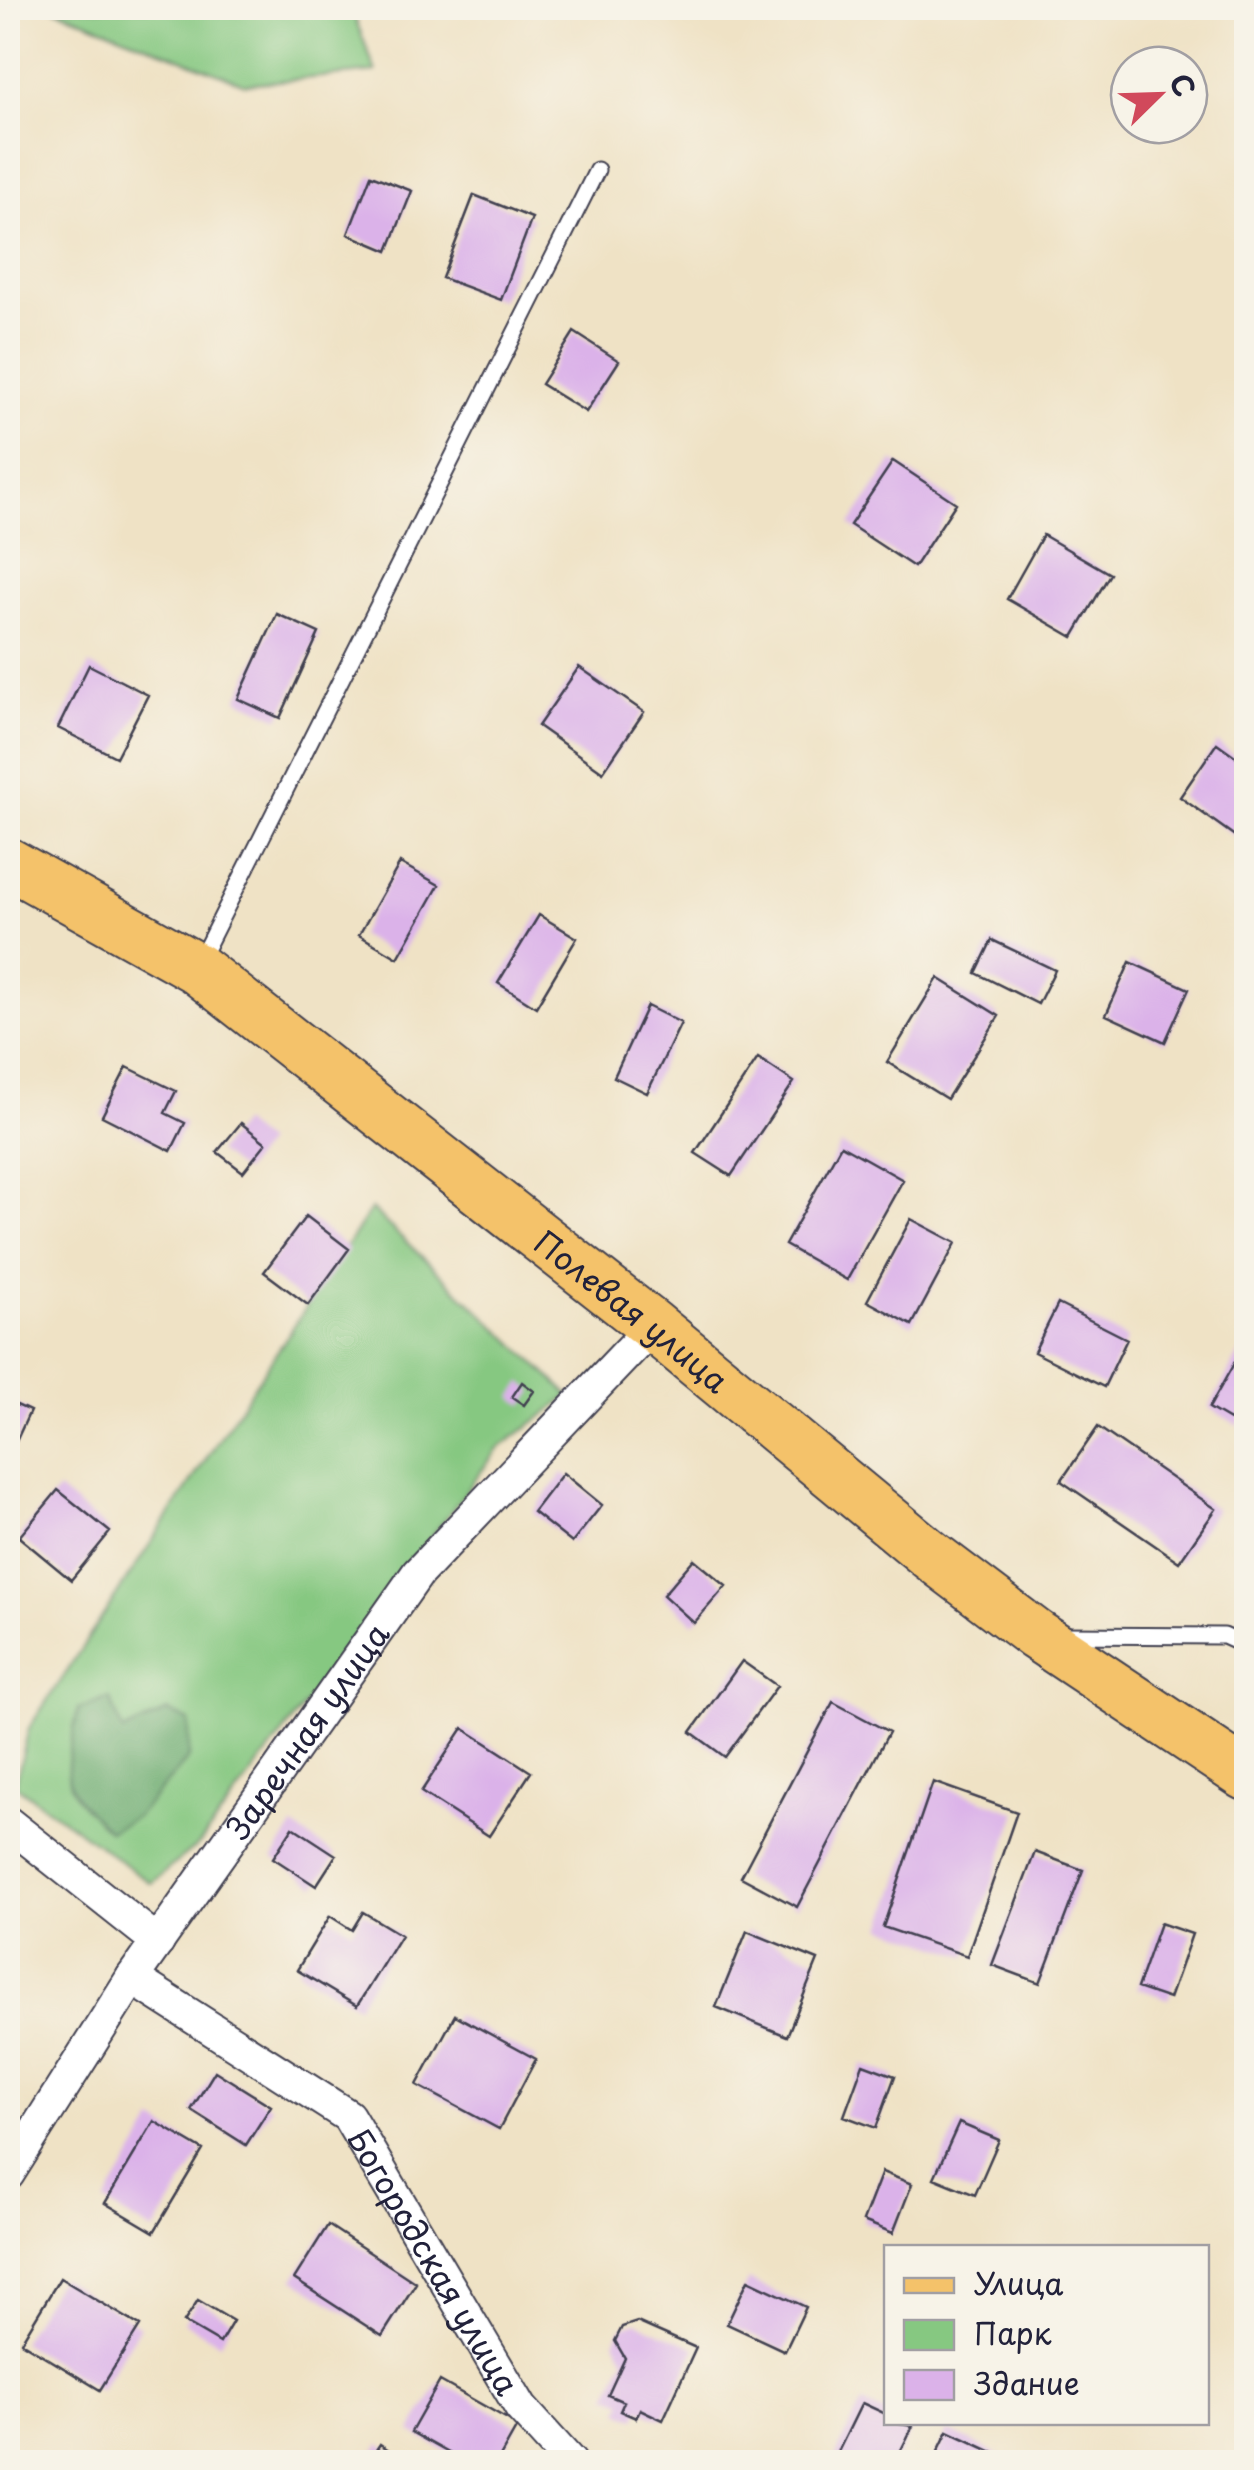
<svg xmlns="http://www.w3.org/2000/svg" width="1254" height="2470" viewBox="0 0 1254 2470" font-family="'Playpen Sans',sans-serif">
<rect width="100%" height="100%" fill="#f7f3e8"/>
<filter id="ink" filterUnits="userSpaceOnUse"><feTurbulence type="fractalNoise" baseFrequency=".01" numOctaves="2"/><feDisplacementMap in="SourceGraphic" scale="20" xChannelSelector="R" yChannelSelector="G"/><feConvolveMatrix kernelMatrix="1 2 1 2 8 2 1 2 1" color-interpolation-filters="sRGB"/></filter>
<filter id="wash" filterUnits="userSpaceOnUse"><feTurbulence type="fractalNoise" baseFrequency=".0048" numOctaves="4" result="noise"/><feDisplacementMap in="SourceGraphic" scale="40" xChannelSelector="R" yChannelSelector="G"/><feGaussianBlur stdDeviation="2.25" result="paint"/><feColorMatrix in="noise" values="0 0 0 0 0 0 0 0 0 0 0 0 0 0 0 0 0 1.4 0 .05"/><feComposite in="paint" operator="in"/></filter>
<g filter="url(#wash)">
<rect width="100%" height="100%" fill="#efe2c5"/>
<path fill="#86c881" stroke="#54755e" stroke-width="2.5" d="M 53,8 L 351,8 L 376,72 L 245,84 Z
M 371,1209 L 570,1396 L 499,1448 L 199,1844 L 151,1883 L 15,1785 L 29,1728 Z"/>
<path fill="#6cac6f" stroke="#476755" stroke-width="2.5" d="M 110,1698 L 123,1732 L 168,1711 L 189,1721 L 189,1758 L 137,1816 L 109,1831 C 54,1783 66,1776 78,1709 Z"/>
<g id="blocks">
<path fill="#dbb2e9" d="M 371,175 L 412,191 L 388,251 L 348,234 Z
M 474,195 L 532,218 L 501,300 L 442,278 Z
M 574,332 L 619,361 L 586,412 L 541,384 Z
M 893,461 L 956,503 L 914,567 L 850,525 Z
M 1043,535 L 1110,574 L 1073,637 L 1007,599 Z
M 277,614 L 319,633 L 280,718 L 238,699 Z
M 89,665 L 148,695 L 116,757 L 58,728 Z
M 579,667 L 644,712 L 603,772 L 538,726 Z
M 1217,743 L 1246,764 L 1246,844 L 1180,797 Z
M 400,863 L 439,885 L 398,958 L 359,935 Z
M 539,915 L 577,938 L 536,1007 L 498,983 Z
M 992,940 L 1055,970 L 1038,1004 L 976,973 Z
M 1130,962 L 1189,989 L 1165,1042 L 1106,1015 Z
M 938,978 L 999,1016 L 947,1099 L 887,1062 Z
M 647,1006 L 681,1023 L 647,1093 L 614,1077 Z
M 758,1058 L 794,1082 L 731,1176 L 695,1153 Z
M 127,1067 L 176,1091 L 165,1113 L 185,1123 L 171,1151 L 102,1116 Z
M 241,1123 L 266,1143 L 243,1172 L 217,1152 Z
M 841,1145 L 903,1180 L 847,1280 L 785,1245 Z
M 306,1216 L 349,1249 L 308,1305 L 264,1272 Z
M 911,1219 L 956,1243 L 912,1325 L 867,1301 Z
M 1058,1304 L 1127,1339 L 1104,1387 L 1034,1352 Z
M 1246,1342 L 1246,1410 L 1238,1425 L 1209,1408 Z
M 522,1382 L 534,1391 L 524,1405 L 512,1397 Z
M 8,1401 L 30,1411 L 8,1459 Z
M 1098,1427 L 1216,1509 L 1179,1562 L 1061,1481 Z
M 563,1473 L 602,1505 L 572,1543 L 533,1512 Z
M 58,1490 L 110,1532 L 71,1580 L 19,1537 Z
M 694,1559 L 726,1586 L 694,1623 L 663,1595 Z
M 742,1661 L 777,1686 L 725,1757 L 691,1732 Z
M 833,1702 L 889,1732 L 797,1907 L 741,1877 Z
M 463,1728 L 531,1772 L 489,1836 L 421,1792 Z
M 933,1782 L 1017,1812 L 967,1956 L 883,1927 Z
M 293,1827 L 336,1855 L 316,1886 L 273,1858 Z
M 1035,1852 L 1083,1870 L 1040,1983 L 992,1965 Z
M 363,1912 L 401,1935 L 357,2006 L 297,1970 L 330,1916 L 352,1930 Z
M 1160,1923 L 1192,1934 L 1169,1999 L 1137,1988 Z
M 747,1931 L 818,1960 L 787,2036 L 716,2007 Z
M 455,2015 L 536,2059 L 499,2129 L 417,2085 Z
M 863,2064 L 895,2076 L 876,2128 L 844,2116 Z
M 215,2071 L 271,2106 L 246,2145 L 191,2110 Z
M 154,2121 L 203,2150 L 154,2232 L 105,2203 Z
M 959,2123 L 999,2140 L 975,2195 L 934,2178 Z
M 882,2172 L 912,2184 L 893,2233 L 863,2221 Z
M 328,2225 L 416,2283 L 382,2336 L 294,2279 Z
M 60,2278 L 140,2326 L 100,2390 L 21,2342 Z
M 748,2280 L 806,2307 L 785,2351 L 727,2324 Z
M 198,2300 L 233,2321 L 220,2343 L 184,2322 Z
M 637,2322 L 696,2348 L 663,2420 L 640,2409 L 636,2418 L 620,2411 L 624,2402 L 608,2395 L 625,2358 L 615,2341 L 622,2327 Z
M 440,2381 L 518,2425 L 497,2462 L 465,2462 L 411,2432 Z
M 862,2403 L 886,2414 L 886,2422 L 913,2426 L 895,2462 L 833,2462 Z
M 948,2431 L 1014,2462 L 933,2462 Z
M 380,2444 L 407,2462 L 368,2462 Z"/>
</g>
</g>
<g filter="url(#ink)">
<use href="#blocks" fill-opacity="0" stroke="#413f50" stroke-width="2.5"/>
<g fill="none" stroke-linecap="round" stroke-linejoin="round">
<defs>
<path id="service" d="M 200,960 L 597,170
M 1062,1635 L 1224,1636 L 1246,1646"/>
<g id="minor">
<path d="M 8,1823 L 158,1942"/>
<path id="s1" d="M 132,1978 L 348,2116 L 521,2408 L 570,2462"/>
<path id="s2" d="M 8,2174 L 132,1978 L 418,1573 L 653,1326"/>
</g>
<g id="primary">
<path id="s3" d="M 8,863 L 196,968 L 653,1326 L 929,1554 L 1036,1635 L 1246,1775"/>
</g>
</defs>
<use href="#service" stroke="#413f50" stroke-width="19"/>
<use href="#minor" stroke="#413f50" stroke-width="36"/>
<use href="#primary" stroke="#413f50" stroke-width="54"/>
<use href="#service" stroke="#fff" stroke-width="15"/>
<use href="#minor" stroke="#fff" stroke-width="32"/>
<use href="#primary" stroke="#f4c26a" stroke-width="50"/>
</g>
</g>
<g text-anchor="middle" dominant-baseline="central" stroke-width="8" stroke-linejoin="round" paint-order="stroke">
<g font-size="32" fill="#22223b" stroke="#f7f3e8">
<text stroke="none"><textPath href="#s3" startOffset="770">Полевая улица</textPath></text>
<text stroke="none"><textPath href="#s2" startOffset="535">Заречная улица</textPath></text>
<text stroke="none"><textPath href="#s1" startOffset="425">Богородская улица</textPath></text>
</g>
</g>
<rect width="1254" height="2470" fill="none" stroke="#f7f3e8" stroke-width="40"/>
<rect x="884" y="2245" width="325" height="180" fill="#f7f3e8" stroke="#a29fa3" stroke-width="2.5"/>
<rect x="904" y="2278" width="50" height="15" fill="#f4c26a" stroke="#a29fa3" stroke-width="2.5"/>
<text x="974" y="2295" font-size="30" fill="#22223b">Улица</text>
<rect x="904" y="2320" width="50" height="30" fill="#86c881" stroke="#a29fa3" stroke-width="2.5"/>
<text x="974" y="2345" font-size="30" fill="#22223b">Парк</text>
<rect x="904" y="2370" width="50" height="30" fill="#dbb2e9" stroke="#a29fa3" stroke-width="2.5"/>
<text x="974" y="2395" font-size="30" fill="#22223b">Здание</text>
<g transform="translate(1159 95) rotate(67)"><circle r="48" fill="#f7f3e8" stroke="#a29fa3" stroke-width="2.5"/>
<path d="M0-8L18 38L0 25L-18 38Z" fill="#d1495b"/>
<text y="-15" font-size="28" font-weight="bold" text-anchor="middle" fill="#22223b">С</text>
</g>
</svg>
